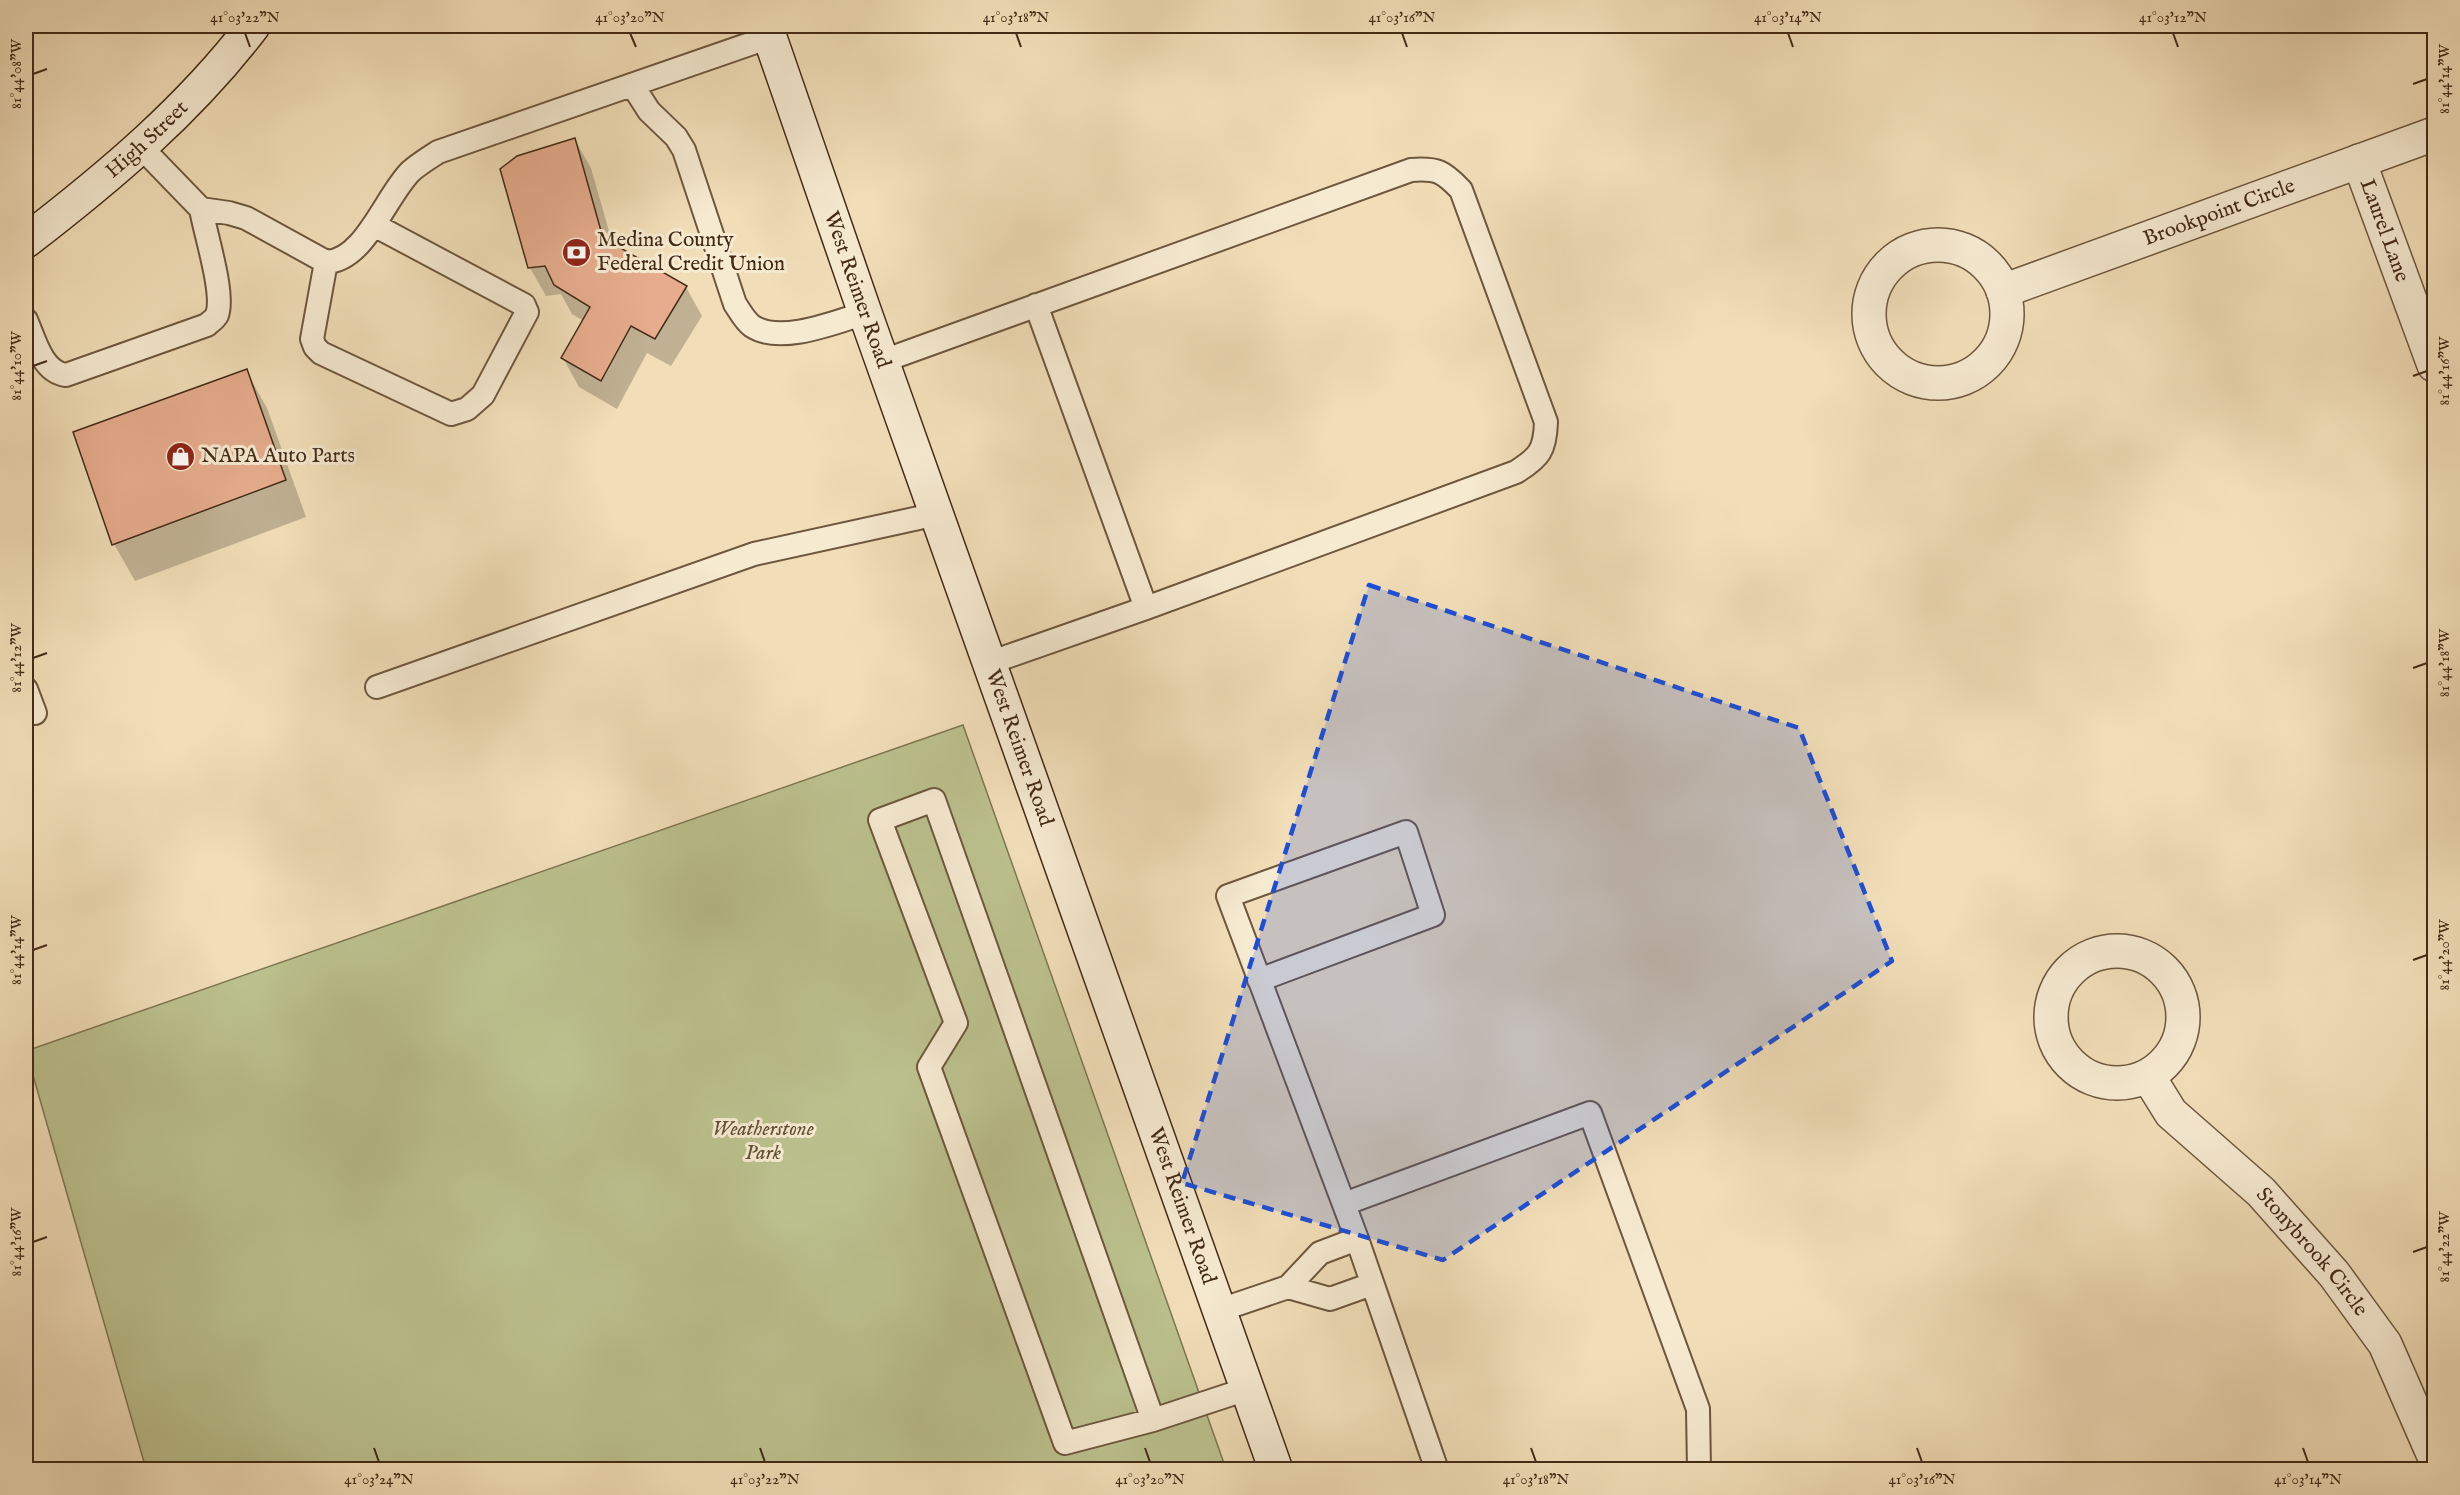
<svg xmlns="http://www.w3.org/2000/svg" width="2460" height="1495" viewBox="0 0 2460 1495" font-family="'IM FELL English',serif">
<rect width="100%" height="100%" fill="#f1deb8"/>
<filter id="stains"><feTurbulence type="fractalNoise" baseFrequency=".00333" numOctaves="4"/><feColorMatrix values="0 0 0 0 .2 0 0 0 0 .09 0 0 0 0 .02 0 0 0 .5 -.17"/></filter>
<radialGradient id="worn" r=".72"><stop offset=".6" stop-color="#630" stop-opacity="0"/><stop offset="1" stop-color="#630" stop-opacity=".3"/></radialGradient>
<path fill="#bbc18e" stroke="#7f7652" stroke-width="1.5" d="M 963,725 L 1226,1469 L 146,1469 L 26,1051 Z"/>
<path fill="#0003" d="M 575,140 L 591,168 L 613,245 L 686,287 L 702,316 L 671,366 L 647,353 L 617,409 L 579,387 L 563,358 L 584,321 L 572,314 L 561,294 L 546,296 L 530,268 Z
M 246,371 L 267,408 L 306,517 L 135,581 L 114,544 Z"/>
<path fill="#e6ac8d" stroke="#432a16" stroke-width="1.5" d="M 575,138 L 603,238 L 687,286 L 655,339 L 631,326 L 601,381 L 561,358 L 590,307 L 554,285 L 545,266 L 528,268 L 500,169 L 517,156 Z
M 247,369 L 286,480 L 112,545 L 73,432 Z"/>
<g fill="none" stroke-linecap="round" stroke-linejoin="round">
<defs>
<path id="lane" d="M 633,86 L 649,111 L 676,137 L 684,150 L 735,304 C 740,311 744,320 752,326 C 780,345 836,322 865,313
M 141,147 L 201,209 L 229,213 L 246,218 L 326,262 C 365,261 386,195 411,171 C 419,164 429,158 438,152 L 770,37
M 326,262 L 312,339 L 315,347 L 321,353 L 451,414 L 467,409 L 483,395 L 527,312 L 524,305 L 374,225
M 1036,305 L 1146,608
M 26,320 C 35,340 42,372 66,375 L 207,325 C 210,322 215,319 217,315 C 225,294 205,233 201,209
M 883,361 L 1411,170 C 1437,168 1443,171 1461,190 L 1546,422 C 1545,450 1540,457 1516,472 L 1146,608 L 989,663
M 377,687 L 754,554 L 937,514
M 26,689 L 35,713
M 1259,980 L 1433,915 L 1406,832 L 1228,896 L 1357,1239 L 1437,1470
M 1344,1204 L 1590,1113 L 1698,1409 L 1699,1470
M 1288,1287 L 1330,1299 L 1372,1284
M 1220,1310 L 1288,1287 L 1320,1253 L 1357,1239
M 1153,1420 L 934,800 L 880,820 L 956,1023 L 929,1067 L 1065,1443 L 1153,1420 L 1247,1389"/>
<g id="street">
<path id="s1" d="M 2359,161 L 2434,365"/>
<circle cx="1938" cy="314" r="69"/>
<path id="s2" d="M 2003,291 L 2434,134"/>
<circle cx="2117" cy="1017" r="66"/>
<path id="s3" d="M 2148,1076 L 2171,1113 L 2261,1192 L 2334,1274 L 2385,1344 L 2434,1456"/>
</g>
<g id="secondary">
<path id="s4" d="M 766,26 L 865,313 L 1276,1470"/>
<path id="s5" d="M 26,241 C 109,177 189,110 253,26"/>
</g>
</defs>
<use href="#lane" stroke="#6e573e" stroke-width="26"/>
<use href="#street" stroke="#6e573e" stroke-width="36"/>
<use href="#secondary" stroke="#432a16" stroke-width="36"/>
<use href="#lane" stroke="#f6ead1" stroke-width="22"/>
<use href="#street" stroke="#f6ead1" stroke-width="33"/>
<use href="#secondary" stroke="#f6ead1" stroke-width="33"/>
</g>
<path fill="#1d4ed8" fill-opacity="0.2" stroke="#1d4ed8" stroke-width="4.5" stroke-dasharray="12 8" stroke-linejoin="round" d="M 1369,585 L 1799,728 L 1892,961 L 1443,1260 L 1182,1183 Z"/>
<path fill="none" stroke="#432a16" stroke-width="2" d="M 245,33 L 250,47M 630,33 L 636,47M 1016,33 L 1021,47M 1402,33 L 1407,47M 1788,33 L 1793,47M 2173,33 L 2178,47M 33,74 L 47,69M 2413,84 L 2427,79M 33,366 L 47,361M 2413,376 L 2427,371M 33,658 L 47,653M 2413,668 L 2427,663M 33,950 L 47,945M 2413,960 L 2427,955M 33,1242 L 47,1237M 2413,1252 L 2427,1247M 374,1448 L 379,1462M 760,1448 L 765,1462M 1145,1448 L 1150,1462M 1531,1448 L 1536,1462M 1917,1448 L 1922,1462M 2303,1448 L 2308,1462"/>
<defs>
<symbol id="bank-disc" viewBox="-11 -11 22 22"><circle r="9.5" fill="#8f2418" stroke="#f6ead1"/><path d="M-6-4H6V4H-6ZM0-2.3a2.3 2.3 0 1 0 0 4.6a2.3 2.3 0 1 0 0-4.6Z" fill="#fff"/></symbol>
<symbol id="shop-disc" viewBox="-11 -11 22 22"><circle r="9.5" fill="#8f2418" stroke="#f6ead1"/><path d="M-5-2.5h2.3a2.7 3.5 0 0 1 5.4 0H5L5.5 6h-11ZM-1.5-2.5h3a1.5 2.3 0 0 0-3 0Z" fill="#fff"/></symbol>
</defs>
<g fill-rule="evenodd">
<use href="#bank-disc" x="560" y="236" width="33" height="33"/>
<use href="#shop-disc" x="164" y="440" width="33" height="33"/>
</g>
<g text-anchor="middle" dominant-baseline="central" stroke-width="6" stroke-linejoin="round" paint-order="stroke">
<g font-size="21" fill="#432a16" stroke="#f6ead1">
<text stroke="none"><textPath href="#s5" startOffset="158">High Street</textPath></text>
<text stroke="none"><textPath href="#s2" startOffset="230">Brookpoint Circle</textPath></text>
<text stroke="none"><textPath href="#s1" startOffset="74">Laurel Lane</textPath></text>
<text stroke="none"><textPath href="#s4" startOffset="279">West Reimer Road</textPath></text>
<text stroke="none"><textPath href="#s4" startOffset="765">West Reimer Road</textPath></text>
<text stroke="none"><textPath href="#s4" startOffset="1251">West Reimer Road</textPath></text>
<text stroke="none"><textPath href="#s3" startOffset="242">Stonybrook Circle</textPath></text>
</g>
<g font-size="21" fill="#432a16" stroke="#f6ead1" text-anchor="start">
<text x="597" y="240">Medina County<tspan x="597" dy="24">Federal Credit Union</tspan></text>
<text x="201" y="456">NAPA Auto Parts</text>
</g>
<g font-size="21" font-style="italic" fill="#615034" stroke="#f6ead1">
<text x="763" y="1129">Weatherstone<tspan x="763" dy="24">Park</tspan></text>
</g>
</g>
<rect width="2460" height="1495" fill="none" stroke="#f1deb8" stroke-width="66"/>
<rect x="33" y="33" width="2394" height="1429" fill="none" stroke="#432a16" stroke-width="2"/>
<g font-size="15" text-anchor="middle" fill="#432a16">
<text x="245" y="22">41°03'22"N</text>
<text x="630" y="22">41°03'20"N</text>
<text x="1016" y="22">41°03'18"N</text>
<text x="1402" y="22">41°03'16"N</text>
<text x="1788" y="22">41°03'14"N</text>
<text x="2173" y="22">41°03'12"N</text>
<text transform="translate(16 74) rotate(-90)" y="5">81°44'08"W</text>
<text transform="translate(2444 79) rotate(-90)" y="5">81°44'14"W</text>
<text transform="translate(16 366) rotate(-90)" y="5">81°44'10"W</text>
<text transform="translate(2444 371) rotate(-90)" y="5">81°44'16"W</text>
<text transform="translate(16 658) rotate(-90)" y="5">81°44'12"W</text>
<text transform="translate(2444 663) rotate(-90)" y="5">81°44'18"W</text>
<text transform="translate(16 950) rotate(-90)" y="5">81°44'14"W</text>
<text transform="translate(2444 955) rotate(-90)" y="5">81°44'20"W</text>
<text transform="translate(16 1242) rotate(-90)" y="5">81°44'16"W</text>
<text transform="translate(2444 1247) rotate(-90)" y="5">81°44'22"W</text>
<text x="379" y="1484">41°03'24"N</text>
<text x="765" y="1484">41°03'22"N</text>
<text x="1150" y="1484">41°03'20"N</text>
<text x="1536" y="1484">41°03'18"N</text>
<text x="1922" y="1484">41°03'16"N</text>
<text x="2308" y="1484">41°03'14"N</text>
</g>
<rect width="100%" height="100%" filter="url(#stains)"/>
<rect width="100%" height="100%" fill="url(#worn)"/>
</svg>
